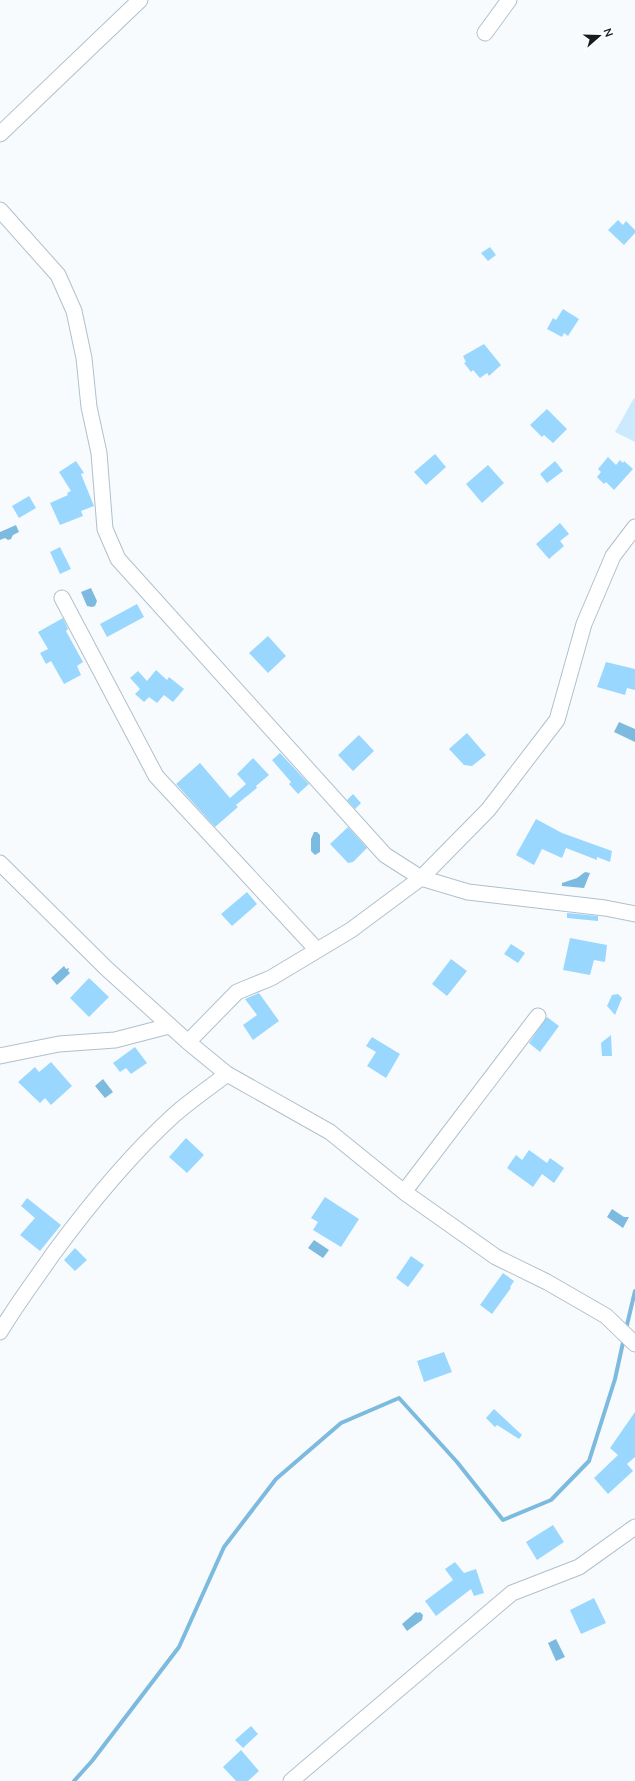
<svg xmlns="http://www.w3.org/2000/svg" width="635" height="1781" viewBox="0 0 635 1781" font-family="Mulish,sans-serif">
<rect width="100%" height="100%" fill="#f8fbfd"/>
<path fill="#cbeafe" d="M 634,398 L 635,398 L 635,442 L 615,432 Z"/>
<path fill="#7dbadf" d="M 16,525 L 19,532 L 13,535 L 11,539 L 8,540 L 5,538 L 0,540 L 0,532 Z
M 91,588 L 97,601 L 95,606 L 92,607 L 87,606 L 81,592 Z
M 619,722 L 635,729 L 635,742 L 614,732 Z
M 314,832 L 317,832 L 320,835 L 320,852 L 315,855 L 311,851 L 311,839 Z
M 585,872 L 590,873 L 584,888 L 562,886 L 562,883 L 577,878 Z
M 64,966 L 66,969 L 69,968 L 68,971 L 70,973 L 57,985 L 51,978 Z
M 103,1079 L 113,1092 L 105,1098 L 95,1086 Z
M 612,1209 L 624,1217 L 629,1217 L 623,1228 L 607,1217 Z
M 314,1240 L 329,1250 L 323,1258 L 308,1248 Z
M 416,1612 L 418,1613 L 420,1612 L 423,1615 L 422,1620 L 407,1631 L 402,1624 Z
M 556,1639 L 565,1657 L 556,1661 L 548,1643 Z"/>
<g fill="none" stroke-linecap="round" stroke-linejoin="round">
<path stroke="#7dbadf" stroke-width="4" d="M 626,1329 L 635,1291
M 74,1781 L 92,1761 L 179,1647 L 224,1547 L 276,1479 L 341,1423 L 399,1398 L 457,1462 L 503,1520 L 551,1500 L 589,1461 L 615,1379 L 624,1338"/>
</g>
<path fill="#9ad7fe" d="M 618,220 L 623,225 L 626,221 L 635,230 L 635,233 L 624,245 L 608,230 Z
M 490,247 L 496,255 L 488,261 L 481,253 Z
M 563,309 L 579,319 L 568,336 L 564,333 L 562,337 L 547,329 L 553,318 L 556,320 Z
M 484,344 L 501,365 L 489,376 L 487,373 L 480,378 L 473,370 L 471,372 L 464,363 L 466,362 L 463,356 Z
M 547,409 L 567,429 L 553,443 L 544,435 L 542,437 L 530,425 Z
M 435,454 L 446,467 L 426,485 L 414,472 Z
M 608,457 L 616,465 L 620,460 L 623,463 L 624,461 L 633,469 L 614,490 L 606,482 L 604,484 L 597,477 L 601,472 L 598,469 Z
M 76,461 L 84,473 L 81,474 L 94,506 L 81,511 L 83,516 L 60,525 L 50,503 L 68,495 L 67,493 L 71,491 L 59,472 Z
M 555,461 L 563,471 L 547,483 L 540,474 Z
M 488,465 L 504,483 L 482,503 L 466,484 Z
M 29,496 L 36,508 L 19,518 L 12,506 Z
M 560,523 L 569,534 L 560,541 L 564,546 L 549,559 L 536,544 Z
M 60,547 L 71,569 L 60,574 L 50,552 Z
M 137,604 L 144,617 L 107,637 L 100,624 Z
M 63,618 L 68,629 L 66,631 L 83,662 L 77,666 L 81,675 L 64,684 L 51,661 L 46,664 L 40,653 L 48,649 L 38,632 Z
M 268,636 L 286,656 L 268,673 L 249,653 Z
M 606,662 L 635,669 L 635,690 L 627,688 L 625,695 L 597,687 Z
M 156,670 L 167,680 L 169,677 L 184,689 L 173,702 L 164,695 L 157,703 L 149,697 L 144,702 L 135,694 L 140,689 L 130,678 L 138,671 L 147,681 Z
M 467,733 L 486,755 L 472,766 L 464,765 L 449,749 Z
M 359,735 L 374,751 L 353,771 L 338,755 Z
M 280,753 L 309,784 L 298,794 L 289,784 L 291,782 L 272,760 Z
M 253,758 L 269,775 L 256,786 L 257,788 L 236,805 L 238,807 L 215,827 L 176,784 L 200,763 L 230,798 L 246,784 L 237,774 Z
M 353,794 L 361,803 L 355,809 L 347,800 Z
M 536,819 L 562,833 L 612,851 L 610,862 L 597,857 L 597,860 L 566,848 L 562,858 L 542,849 L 534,865 L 516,855 Z
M 348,827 L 367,848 L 353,862 L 348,863 L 330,844 Z
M 247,892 L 257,904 L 232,926 L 221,914 Z
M 567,913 L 598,916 L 598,921 L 567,918 Z
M 570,938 L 607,945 L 605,962 L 594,960 L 590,975 L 563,970 Z
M 511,944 L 525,953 L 518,963 L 504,954 Z
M 451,959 L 467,971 L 447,996 L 432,984 Z
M 89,978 L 109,997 L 89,1017 L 70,998 Z
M 259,993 L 279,1021 L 253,1040 L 243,1025 L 257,1015 L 245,999 Z
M 618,994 L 622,998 L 615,1015 L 607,1006 L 612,995 Z
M 547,1017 L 559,1026 L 540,1052 L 529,1043 Z
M 611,1035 L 612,1056 L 602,1056 L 601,1043 Z
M 372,1037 L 400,1054 L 386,1078 L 367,1066 L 376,1052 L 366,1046 Z
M 135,1047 L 147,1063 L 131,1074 L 126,1068 L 120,1072 L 113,1063 Z
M 51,1062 L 72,1086 L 51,1105 L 45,1098 L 40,1103 L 18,1082 L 35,1067 L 39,1072 Z
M 186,1138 L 204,1155 L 187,1173 L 169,1157 Z
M 529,1150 L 547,1163 L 550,1158 L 564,1168 L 554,1183 L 542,1174 L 533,1187 L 507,1168 L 516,1155 L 522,1160 Z
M 325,1197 L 359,1219 L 341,1247 L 313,1230 L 318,1222 L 311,1218 Z
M 27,1198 L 61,1225 L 40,1251 L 20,1235 L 35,1218 L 21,1206 Z
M 75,1248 L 87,1260 L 75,1271 L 64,1260 Z
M 411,1256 L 424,1265 L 408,1287 L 396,1278 Z
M 503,1273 L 514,1281 L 510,1287 L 511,1288 L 492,1314 L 480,1305 Z
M 444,1352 L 452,1372 L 424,1382 L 417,1361 Z
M 494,1409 L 522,1435 L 519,1439 L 497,1425 L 495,1427 L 486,1418 Z
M 635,1412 L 635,1457 L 627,1464 L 633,1471 L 608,1494 L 594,1478 L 618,1455 L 610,1448 Z
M 553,1525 L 564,1542 L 537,1560 L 526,1542 Z
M 455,1562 L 464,1573 L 476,1569 L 484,1593 L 474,1596 L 471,1589 L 436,1616 L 425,1601 L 453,1580 L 445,1569 Z
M 594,1598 L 606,1623 L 581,1634 L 570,1610 Z
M 251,1726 L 258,1734 L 243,1748 L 235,1740 Z
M 241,1750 L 259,1771 L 248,1781 L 236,1781 L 223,1767 Z"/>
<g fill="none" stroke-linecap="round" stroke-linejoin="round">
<defs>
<path id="minor" d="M 485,33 L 509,0
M 0,134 L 140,0
M 0,210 L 58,275 L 74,311 L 84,358 L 89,407 L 99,453 L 105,529 L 118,559 L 385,855 L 421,878 L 468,892 L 605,908 L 635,914
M 62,598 L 156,776 L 317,950
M 0,863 L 107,969 L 188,1042 L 227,1074 L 330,1132 L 404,1192 L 496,1257 L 547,1282 L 606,1316 L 635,1344
M 188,1042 L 237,992 L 271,978 L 351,930 L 421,878 L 488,810 L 557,720 L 584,624 L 613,556 L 635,527
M 0,1056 L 59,1044 L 115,1040 L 169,1026
M 404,1192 L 538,1016
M 0,1332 C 16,1305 35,1280 53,1254 C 89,1205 129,1156 174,1115 C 191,1100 209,1088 227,1074
M 291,1781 L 512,1593 L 579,1567 L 635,1527"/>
</defs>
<use href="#minor" stroke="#b0c0cb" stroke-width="17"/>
<use href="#minor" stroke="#fff" stroke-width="15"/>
</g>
<g transform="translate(599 36) rotate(70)" stroke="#ffffff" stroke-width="3" paint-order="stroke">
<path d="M0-3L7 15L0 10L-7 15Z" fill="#151b1f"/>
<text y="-6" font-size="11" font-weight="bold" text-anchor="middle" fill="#151b1f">N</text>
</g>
</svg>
